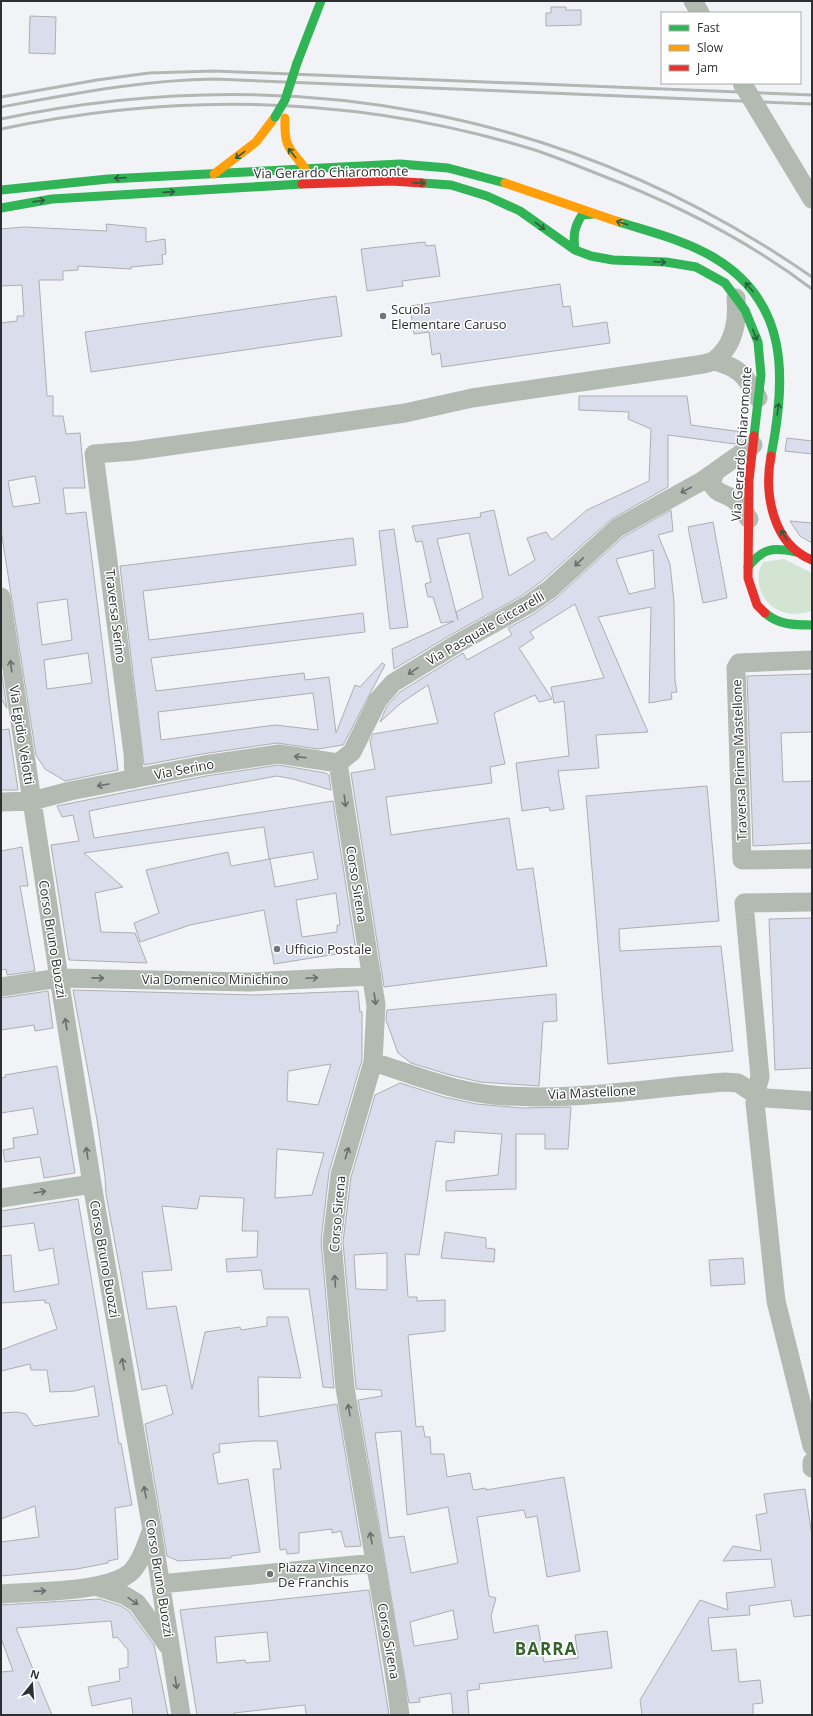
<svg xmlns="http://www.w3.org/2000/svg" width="813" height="1716" viewBox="0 0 813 1716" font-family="'Open Sans',sans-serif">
<rect width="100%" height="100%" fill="#f2f3f7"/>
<path fill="#d3e4d2" d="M 784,559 L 812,573 L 812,611 C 804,613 795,615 787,613 C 764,609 751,582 763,562 Z"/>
<path fill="#daddeb" stroke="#aeaeb1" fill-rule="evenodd" d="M 551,7 L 566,7 L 566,10 L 581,10 L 581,25 L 546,26 L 546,13 L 551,13 Z
M 30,16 L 56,17 L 55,54 L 29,53 Z
M 106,224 L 146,228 L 146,242 L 165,239 L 166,254 L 162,255 L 163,264 L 131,267 L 131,269 L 78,266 L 78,270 L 63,271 L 63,280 L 39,280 L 47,396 L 53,396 L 53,416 L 63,416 L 66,434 L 80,433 L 85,488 L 63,488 L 66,514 L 86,512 L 118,770 L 65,781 L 45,769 L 36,755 L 1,530 L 1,323 L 17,321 L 17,316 L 24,316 L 22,285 L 1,286 L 1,229 L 24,227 L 107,231 ZM 35,476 L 40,503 L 13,507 L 8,481 ZM 67,599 L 72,640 L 42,645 L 37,603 ZM 88,653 L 92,683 L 47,689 L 44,660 Z
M 425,242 L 426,246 L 435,245 L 440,276 L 402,281 L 403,286 L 367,291 L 361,249 Z
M 560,284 L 563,307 L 570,306 L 573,327 L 607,322 L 610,343 L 442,367 L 440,353 L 432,355 L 429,332 L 414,334 L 410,306 Z
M 336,296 L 342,336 L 91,372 L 85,332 Z
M 579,396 L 687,396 L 691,425 L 742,432 L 741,440 L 735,444 L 668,435 L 668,487 L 610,520 L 543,580 L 523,595 L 452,634 L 394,669 L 392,649 L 454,621 L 441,623 L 433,597 L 428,597 L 425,584 L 431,582 L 422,541 L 416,542 L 412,526 L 481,517 L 480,513 L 494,510 L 509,576 L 535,560 L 527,538 L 546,532 L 552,540 L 587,510 L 649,481 L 651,429 L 628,419 L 629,412 L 579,410 ZM 469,533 L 483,598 L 456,612 L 458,620 L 437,539 Z
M 787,438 L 812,441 L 812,454 L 785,451 Z
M 671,510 L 673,531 L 658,535 L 670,564 L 674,602 L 675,681 L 677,692 L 671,693 L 672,699 L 649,703 L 651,607 L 598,617 L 648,732 L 596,735 L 599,768 L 558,771 L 564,809 L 550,811 L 549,807 L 522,811 L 516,763 L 569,756 L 564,701 L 554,703 L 551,687 L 604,678 L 575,604 L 530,632 L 534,638 L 519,648 L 552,699 L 539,702 L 535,695 L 494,713 L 505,764 L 490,767 L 492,783 L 386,797 L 391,835 L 509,818 L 517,870 L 533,868 L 547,966 L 384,987 L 351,773 L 375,769 L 370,741 L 373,734 L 438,723 L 428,685 L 401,703 L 380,722 L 387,706 L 400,692 L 463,653 L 467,660 L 512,635 L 508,628 L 534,614 L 556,598 L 623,537 ZM 653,550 L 655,588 L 629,594 L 616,559 Z
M 790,521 L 812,523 L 812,543 L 800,536 Z
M 713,522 L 727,598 L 703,603 L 688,527 Z
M 394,529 L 408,627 L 390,629 L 379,531 Z
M 353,538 L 356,565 L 143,591 L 149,640 L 363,613 L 365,632 L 151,658 L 156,691 L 304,673 L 305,680 L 329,677 L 336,733 L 355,685 L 360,687 L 382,663 L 385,665 L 343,745 L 318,749 L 277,743 L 202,754 L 144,765 L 120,566 ZM 313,693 L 318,730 L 275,725 L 161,740 L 158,712 Z
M 1,670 L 7,708 L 1,699 Z
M 812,674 L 812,732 L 781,733 L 783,782 L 812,781 L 812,843 L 753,846 L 747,676 Z
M 9,729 L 18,790 L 1,790 L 1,730 Z
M 279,765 L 325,773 L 329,775 L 331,790 L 293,779 L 277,776 L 124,804 L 89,811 L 94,838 L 333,801 L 356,951 L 274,964 L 264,910 L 190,925 L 140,942 L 134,923 L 159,913 L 146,870 L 228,852 L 231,866 L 270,859 L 275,887 L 318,879 L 313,852 L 269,859 L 264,827 L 84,853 L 123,887 L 95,893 L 101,932 L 135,933 L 147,963 L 69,960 L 51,845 L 79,841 L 73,815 L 62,817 L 57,806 L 206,776 ZM 336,893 L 340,925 L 337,925 L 337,932 L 302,937 L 296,900 Z
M 707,786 L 719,921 L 619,929 L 620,951 L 721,946 L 733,1051 L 608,1064 L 586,796 Z
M 22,847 L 28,886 L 20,886 L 35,971 L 7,975 L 6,969 L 1,970 L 1,851 Z
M 812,918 L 812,1068 L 775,1070 L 769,919 Z
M 73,990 L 254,995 L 358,991 L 360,1012 L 362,1012 L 362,1060 L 329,1172 L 321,1241 L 334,1388 L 323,1387 L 309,1289 L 264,1289 L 261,1270 L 227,1272 L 226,1259 L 257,1257 L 258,1231 L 242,1231 L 244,1198 L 200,1196 L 197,1209 L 162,1206 L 172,1270 L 142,1272 L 147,1309 L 176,1306 L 192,1389 L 205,1332 L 240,1327 L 241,1330 L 267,1326 L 267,1317 L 288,1317 L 301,1378 L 258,1377 L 259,1417 L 337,1404 L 361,1546 L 345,1547 L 341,1531 L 332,1533 L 332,1529 L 299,1533 L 299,1553 L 287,1554 L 286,1549 L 280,1550 L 273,1469 L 281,1469 L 277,1441 L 253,1441 L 219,1444 L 220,1452 L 213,1454 L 218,1484 L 248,1479 L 260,1552 L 231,1556 L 231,1558 L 178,1561 L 167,1556 L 145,1424 L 173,1414 L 166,1385 L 142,1390 L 106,1194 L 105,1177 L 97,1120 ZM 331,1064 L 318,1105 L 287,1101 L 288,1071 ZM 277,1149 L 324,1153 L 312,1195 L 275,1198 Z
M 48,991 L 53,1028 L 35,1031 L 34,1025 L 1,1030 L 1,998 Z
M 556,994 L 557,1021 L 543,1022 L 539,1086 L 480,1082 L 450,1075 L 411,1063 L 398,1053 L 386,1020 L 387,1010 Z
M 57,1066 L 75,1173 L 44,1178 L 40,1157 L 5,1162 L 3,1150 L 14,1148 L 13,1138 L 38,1134 L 33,1108 L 1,1113 L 1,1078 L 6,1077 L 5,1075 Z
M 400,1083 L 444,1097 L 476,1104 L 522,1108 L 571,1107 L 568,1149 L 545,1149 L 545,1134 L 516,1134 L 516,1189 L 446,1191 L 446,1181 L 498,1175 L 502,1134 L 455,1131 L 454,1143 L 436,1141 L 419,1255 L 405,1254 L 408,1297 L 417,1297 L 417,1301 L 445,1300 L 445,1331 L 408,1335 L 416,1427 L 423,1426 L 425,1437 L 430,1437 L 431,1454 L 444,1454 L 447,1477 L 470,1473 L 473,1490 L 486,1488 L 486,1490 L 564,1477 L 580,1571 L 547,1577 L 537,1516 L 526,1518 L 524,1510 L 477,1517 L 489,1596 L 496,1598 L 491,1616 L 494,1633 L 538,1625 L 544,1662 L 578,1658 L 575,1635 L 607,1631 L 612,1668 L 479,1684 L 480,1689 L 467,1691 L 469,1715 L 453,1715 L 451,1693 L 419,1698 L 420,1702 L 409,1703 L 358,1400 L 382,1396 L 381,1390 L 356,1389 L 356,1387 L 343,1242 L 351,1177 L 375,1095 ZM 387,1253 L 387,1290 L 356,1289 L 354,1255 ZM 401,1431 L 407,1515 L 448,1507 L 458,1563 L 411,1573 L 404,1536 L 389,1538 L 375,1433 ZM 453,1610 L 458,1639 L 414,1646 L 410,1622 Z
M 78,1199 L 119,1444 L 121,1443 L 132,1505 L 115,1508 L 118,1559 L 108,1561 L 108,1563 L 77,1569 L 1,1576 L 1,1542 L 39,1537 L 35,1506 L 1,1519 L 1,1413 L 17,1412 L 26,1414 L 34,1426 L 99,1416 L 94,1386 L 75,1391 L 50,1392 L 47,1370 L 31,1370 L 30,1364 L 1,1371 L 1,1350 L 57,1329 L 49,1303 L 45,1303 L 45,1300 L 1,1303 L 1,1256 L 11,1255 L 14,1292 L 59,1284 L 53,1248 L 39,1251 L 34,1223 L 1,1227 L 1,1211 Z
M 445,1232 L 486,1238 L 486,1248 L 495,1249 L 494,1262 L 441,1258 Z
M 743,1258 L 745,1284 L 711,1286 L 709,1260 Z
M 805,1489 L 812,1536 L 812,1615 L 794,1617 L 791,1600 L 749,1606 L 750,1615 L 708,1618 L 712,1651 L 736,1649 L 739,1682 L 760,1680 L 763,1703 L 753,1704 L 753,1715 L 642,1715 L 640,1700 L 700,1600 L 728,1610 L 726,1593 L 775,1587 L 771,1559 L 723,1561 L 733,1546 L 761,1551 L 756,1515 L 767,1513 L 764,1494 Z
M 369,1590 L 389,1715 L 306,1715 L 305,1705 L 234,1713 L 234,1715 L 197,1715 L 180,1610 ZM 267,1632 L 270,1661 L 246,1663 L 245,1660 L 217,1663 L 215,1637 Z
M 99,1599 L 119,1605 L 129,1611 L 154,1645 L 168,1715 L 133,1715 L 131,1698 L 92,1706 L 88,1687 L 120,1681 L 119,1669 L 128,1667 L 128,1650 L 117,1637 L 113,1638 L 111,1621 L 16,1628 L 52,1715 L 1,1715 L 1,1672 L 13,1671 L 1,1638 L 1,1605 Z"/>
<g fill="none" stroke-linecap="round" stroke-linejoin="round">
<path stroke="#b2bab2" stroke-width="19" d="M 693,1 L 700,13
M 714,361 C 739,367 746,376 758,398
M 715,473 L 711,482 C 717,495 723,492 733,499 C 740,504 744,512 749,519
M 1,597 L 59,978 L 92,1184 L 152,1530 L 181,1715
M 812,660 L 739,663 L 736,668 L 742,860 L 812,859
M 338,763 L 376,1005 L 373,1062 L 340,1175 L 332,1242 L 345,1388 L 394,1671 L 400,1715
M 338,763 L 352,752 L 378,700 L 393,683 L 458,643 L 529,604 L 550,589 L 617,528 L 702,481 L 753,445
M 134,779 L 133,753 L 94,454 L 133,451 L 321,425 L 405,413 L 472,398 L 691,366 C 697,365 709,364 715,360 C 734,345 738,321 736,298
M 1,802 L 32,801 L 70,791 L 204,765 L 279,754 L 338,763
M 812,902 L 744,903 L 760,1077 L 755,1094 L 755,1103 L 776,1301 L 812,1446
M 1,987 L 59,978 L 249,982 L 372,976
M 373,1062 C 412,1074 452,1091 493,1095 C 570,1102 648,1088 725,1082 L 738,1083 L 755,1094 L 766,1098 L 812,1101
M 1,1198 L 92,1184
M 812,1462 L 812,1468
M 160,1584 L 375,1563
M 98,1587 L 124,1595 L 137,1603 L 168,1646
M 1,1594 C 33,1591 110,1593 132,1571 C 142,1560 146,1545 151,1532"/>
<path stroke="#30b455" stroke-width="9" d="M 297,63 L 321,1
M 422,183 L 451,185 L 487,196 L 520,211 L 575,250 L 591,256 L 613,260 L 666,262 L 696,267 L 725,283 L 745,310 L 758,342 L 761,375 L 754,436
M 1,190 L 108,179 L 400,164 L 448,168 L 505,183
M 1,208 L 52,199 L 302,184
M 619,222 C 651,232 684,240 713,257 C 790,302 786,379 771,456
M 575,250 C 573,236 574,227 582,215 L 593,214
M 748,567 C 763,548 773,547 796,552
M 765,613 C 779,625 794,625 812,625"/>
<path stroke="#ff9f0a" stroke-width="9" d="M 285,118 C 284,146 288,147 305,168
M 214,174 L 256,142 L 275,117
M 505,183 L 619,222"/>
<path stroke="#e5322d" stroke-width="9" d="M 302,184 L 391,181 L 422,183
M 754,436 L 749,480 L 748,578 L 757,605 L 765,613
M 771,456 C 764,493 772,544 812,560"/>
<path stroke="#b2b7b4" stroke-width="3" d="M 1,97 L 97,80 L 149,73 L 214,71 L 812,95
M 1,107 C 72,94 142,80 215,79 L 812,104
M 1,119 C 288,59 570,109 812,277
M 1,129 C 181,91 362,96 538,151 C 558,158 578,166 598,174 C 671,202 749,241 812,289"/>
<path stroke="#b2bab2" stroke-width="19" d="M 742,83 L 812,199"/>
<path stroke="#30b455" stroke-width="9" d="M 275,117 L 285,100 L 297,63"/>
</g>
<defs><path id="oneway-shaft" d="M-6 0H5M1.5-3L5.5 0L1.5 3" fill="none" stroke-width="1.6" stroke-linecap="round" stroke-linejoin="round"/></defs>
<g stroke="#2f5e3e">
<use href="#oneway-shaft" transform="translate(292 153) rotate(-129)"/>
<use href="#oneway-shaft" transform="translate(240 155) rotate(143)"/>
<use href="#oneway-shaft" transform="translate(120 178) rotate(176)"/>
<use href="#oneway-shaft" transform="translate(419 183) rotate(4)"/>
<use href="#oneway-shaft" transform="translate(169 192) rotate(-4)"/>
<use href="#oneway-shaft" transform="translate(39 201) rotate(-8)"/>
<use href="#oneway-shaft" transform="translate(622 223) rotate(-162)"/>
<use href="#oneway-shaft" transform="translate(540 226) rotate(37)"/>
<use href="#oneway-shaft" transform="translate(660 262) rotate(3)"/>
<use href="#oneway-shaft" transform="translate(749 287) rotate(-131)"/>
<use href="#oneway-shaft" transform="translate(755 335) rotate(68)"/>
<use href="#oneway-shaft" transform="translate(778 409) rotate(-82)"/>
<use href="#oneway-shaft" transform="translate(784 535) rotate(-121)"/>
</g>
<g stroke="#696e6c">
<use href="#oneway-shaft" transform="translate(686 490) rotate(152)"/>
<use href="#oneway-shaft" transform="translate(579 562) rotate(137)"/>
<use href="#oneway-shaft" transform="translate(11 666) rotate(-98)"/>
<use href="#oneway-shaft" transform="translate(413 671) rotate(146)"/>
<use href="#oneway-shaft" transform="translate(300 757) rotate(-173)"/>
<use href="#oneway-shaft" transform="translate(103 785) rotate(170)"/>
<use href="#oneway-shaft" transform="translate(345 801) rotate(82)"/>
<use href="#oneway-shaft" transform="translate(98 978) rotate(1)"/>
<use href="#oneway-shaft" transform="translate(312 978) rotate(-3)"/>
<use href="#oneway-shaft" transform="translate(375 999) rotate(82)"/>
<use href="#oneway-shaft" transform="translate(66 1024) rotate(-99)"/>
<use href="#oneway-shaft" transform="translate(87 1153) rotate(-99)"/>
<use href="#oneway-shaft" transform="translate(347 1153) rotate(-73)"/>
<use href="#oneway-shaft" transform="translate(40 1192) rotate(-9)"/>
<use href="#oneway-shaft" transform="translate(335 1281) rotate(-94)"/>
<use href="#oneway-shaft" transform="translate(123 1364) rotate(-100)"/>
<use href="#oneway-shaft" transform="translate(349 1410) rotate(-100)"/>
<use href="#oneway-shaft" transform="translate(145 1492) rotate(-100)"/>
<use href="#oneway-shaft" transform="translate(371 1538) rotate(-100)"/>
<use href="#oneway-shaft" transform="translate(40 1591) rotate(-4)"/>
<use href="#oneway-shaft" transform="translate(133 1601) rotate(35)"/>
<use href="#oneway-shaft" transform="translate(176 1683) rotate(82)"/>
</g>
<g fill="#737477" stroke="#fff" stroke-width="1.5">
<circle cx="383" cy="316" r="4"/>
<circle cx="277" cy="949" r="4"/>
<circle cx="270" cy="1574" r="4"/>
</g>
<g text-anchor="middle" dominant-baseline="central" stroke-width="3" stroke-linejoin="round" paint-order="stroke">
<g font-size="13" fill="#2e2f32" stroke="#fff">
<text transform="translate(331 172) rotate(-1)">Via Gerardo Chiaromonte</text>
<text transform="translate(741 444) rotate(-86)">Via Gerardo Chiaromonte</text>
<text transform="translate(116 616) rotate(83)">Traversa Serino</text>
<text transform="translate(485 628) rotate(-30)">Via Pasquale Ciccarelli</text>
<text transform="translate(22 735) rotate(81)">Via Egidio Velotti</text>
<text transform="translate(739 760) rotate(-92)">Traversa Prima Mastellone</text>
<text transform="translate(184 769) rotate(-11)">Via Serino</text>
<text transform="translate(357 884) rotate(81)">Corso Sirena</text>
<text transform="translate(53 939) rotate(81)">Corso Bruno Buozzi</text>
<text x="215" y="979">Via Domenico Minichino</text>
<text transform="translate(592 1092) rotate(-3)">Via Mastellone</text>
<text transform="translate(337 1214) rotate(-85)">Corso Sirena</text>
<text transform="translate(105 1259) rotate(80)">Corso Bruno Buozzi</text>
<text transform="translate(160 1578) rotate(81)">Corso Bruno Buozzi</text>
<text transform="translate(389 1641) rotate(80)">Corso Sirena</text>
</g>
<g font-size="13" fill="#2e2f32" stroke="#fff" text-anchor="start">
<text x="391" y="309">Scuola<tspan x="391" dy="15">Elementare Caruso</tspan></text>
<text x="285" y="949">Ufficio Postale</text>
<text x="278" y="1567">Piazza Vincenzo<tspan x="278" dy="15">De Franchis</tspan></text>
</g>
<g font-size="17" font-weight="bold" letter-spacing="1" fill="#36642c" stroke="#fff">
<text x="546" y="1648">BARRA</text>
</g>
</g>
<rect width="813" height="1716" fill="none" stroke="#2e2f32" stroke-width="4"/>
<rect x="661" y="12" width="140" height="72" fill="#ffffff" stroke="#abacad"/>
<rect x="669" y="25" width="20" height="6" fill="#30b455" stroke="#abacad"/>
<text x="697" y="32" font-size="12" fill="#2e2f32">Fast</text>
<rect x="669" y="45" width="20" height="6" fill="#ff9f0a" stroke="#abacad"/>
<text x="697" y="52" font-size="12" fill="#2e2f32">Slow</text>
<rect x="669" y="65" width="20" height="6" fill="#e5322d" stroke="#abacad"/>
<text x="697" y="72" font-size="12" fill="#2e2f32">Jam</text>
<g transform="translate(32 1684) rotate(17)" stroke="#ffffff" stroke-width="3" paint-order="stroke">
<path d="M0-3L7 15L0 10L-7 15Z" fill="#2e2f32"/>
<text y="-6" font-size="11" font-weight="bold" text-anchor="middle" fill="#2e2f32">N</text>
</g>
</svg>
